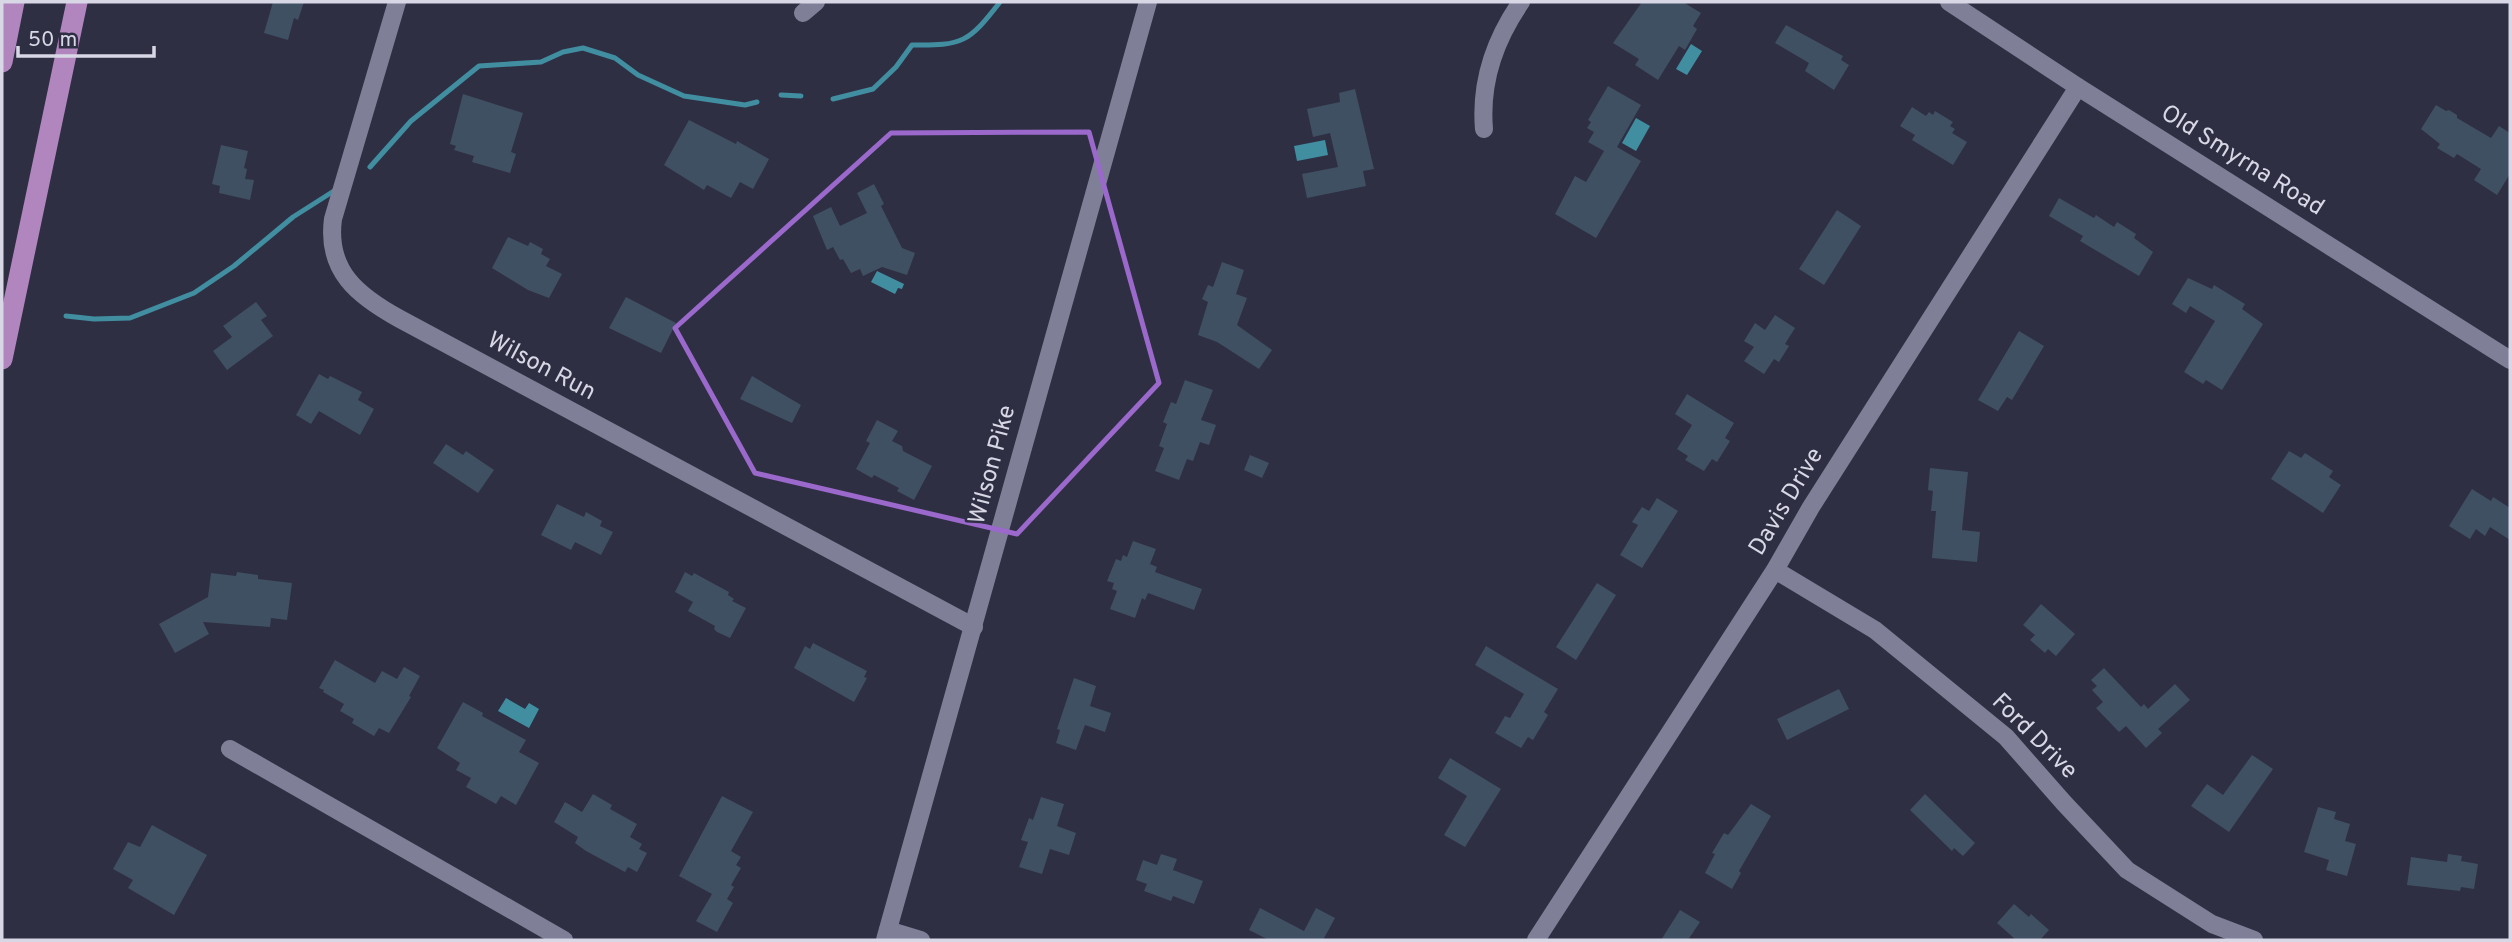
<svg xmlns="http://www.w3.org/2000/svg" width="2512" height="942" viewBox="0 0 2512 942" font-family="Overpass,sans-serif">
<rect width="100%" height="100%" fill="#2f2f44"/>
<path fill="#418ea1" d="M 1691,44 L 1702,51 L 1687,75 L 1676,69 Z
M 1636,118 L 1650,126 L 1636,151 L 1622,143 Z
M 1325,140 L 1328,155 L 1297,161 L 1294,146 Z
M 877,271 L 904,284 L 902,289 L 898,288 L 895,294 L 871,282 Z
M 506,698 L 525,709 L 529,703 L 539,709 L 529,728 L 498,711 Z"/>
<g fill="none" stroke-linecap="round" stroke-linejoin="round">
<path stroke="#418ea1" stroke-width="5" d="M 781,95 L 801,96
M 833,99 L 873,89 L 896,67 L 912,45 C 963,46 969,42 1000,2
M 370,167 L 411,121 L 479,66 L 541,62 L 563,52 L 583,48 L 615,58 L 638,75 L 684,96 L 745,105 L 757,102
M 66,316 L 94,319 L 130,318 L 194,293 L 234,266 L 293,217 L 337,189"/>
</g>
<path fill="#3f5062" d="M 273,2 L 304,2 L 298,20 L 294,18 L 288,40 L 264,33 Z
M 1642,2 L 1683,2 L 1701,13 L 1693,26 L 1697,29 L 1685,50 L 1679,46 L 1658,80 L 1635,65 L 1639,59 L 1613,43 Z
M 1786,25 L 1843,56 L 1841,60 L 1849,65 L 1834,90 L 1805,71 L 1809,63 L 1775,43 Z
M 1608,86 L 1641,105 L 1617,147 L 1641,161 L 1596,238 L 1555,214 L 1575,176 L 1586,182 L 1604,151 L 1588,142 L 1594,132 L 1587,128 L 1591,122 L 1588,120 Z
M 1355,89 L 1374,169 L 1363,171 L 1366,186 L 1307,198 L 1302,174 L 1338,167 L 1330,133 L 1313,137 L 1307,109 L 1340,102 L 1339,93 Z
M 463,94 L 523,113 L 511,152 L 516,154 L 510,173 L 472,162 L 474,156 L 454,150 L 456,146 L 450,144 Z
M 2436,105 L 2446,111 L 2449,110 L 2457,115 L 2457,118 L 2491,138 L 2499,126 L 2510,133 L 2510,174 L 2497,195 L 2474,180 L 2481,169 L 2457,154 L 2454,158 L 2437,148 L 2440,144 L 2421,129 Z
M 1912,107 L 1926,116 L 1929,112 L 1933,115 L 1935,111 L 1953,122 L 1950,126 L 1955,129 L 1952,133 L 1967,142 L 1953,165 L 1912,140 L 1915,135 L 1900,126 Z
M 689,120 L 736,144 L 737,141 L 769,159 L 753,189 L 740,182 L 731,198 L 707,185 L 704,190 L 664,165 Z
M 221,145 L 248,151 L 244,168 L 247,169 L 245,179 L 254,180 L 250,200 L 219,193 L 220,186 L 212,184 Z
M 874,184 L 884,204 L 881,206 L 902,248 L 915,253 L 907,275 L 882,267 L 863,276 L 860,269 L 851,273 L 843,259 L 840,260 L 833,247 L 827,250 L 813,216 L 831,207 L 840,226 L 867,213 L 857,193 Z
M 2059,198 L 2094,218 L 2096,215 L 2114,227 L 2117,222 L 2136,234 L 2134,238 L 2153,252 L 2139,276 L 2080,241 L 2083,236 L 2049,216 Z
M 1837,210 L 1861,226 L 1824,285 L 1799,269 Z
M 508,237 L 528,246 L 530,242 L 543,249 L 541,254 L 550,259 L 546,266 L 562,274 L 549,298 L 528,290 L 492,268 Z
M 1222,262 L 1244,270 L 1236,294 L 1247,298 L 1237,325 L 1272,350 L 1259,369 L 1217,342 L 1198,335 L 1208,302 L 1202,299 L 1208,285 L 1213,287 Z
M 2188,278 L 2212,289 L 2214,285 L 2245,304 L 2242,309 L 2263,324 L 2222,390 L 2206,380 L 2203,384 L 2184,372 L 2215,321 L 2190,306 L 2186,313 L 2172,304 Z
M 626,297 L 676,323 L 661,353 L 609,328 Z
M 256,302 L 267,316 L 261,320 L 273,336 L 227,370 L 213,351 L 232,337 L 223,326 Z
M 1775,315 L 1795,328 L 1785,344 L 1789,346 L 1779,362 L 1774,359 L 1764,374 L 1744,361 L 1754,347 L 1744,341 L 1755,323 L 1765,330 Z
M 2019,331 L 2044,346 L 2012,400 L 2007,397 L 1998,411 L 1978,400 Z
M 319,374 L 328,379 L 330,376 L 362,392 L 358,400 L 374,409 L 360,435 L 319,411 L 311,424 L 296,415 Z
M 752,376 L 801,405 L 792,423 L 740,399 Z
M 1185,380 L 1213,390 L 1201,420 L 1216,425 L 1209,445 L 1200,442 L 1193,461 L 1187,459 L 1179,480 L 1155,471 L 1164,448 L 1159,446 L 1167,424 L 1163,422 L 1171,402 L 1176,404 Z
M 1687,394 L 1734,423 L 1725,438 L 1730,441 L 1717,462 L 1712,459 L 1704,471 L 1685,460 L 1688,456 L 1677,449 L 1692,425 L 1675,414 Z
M 877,420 L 898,431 L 892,441 L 902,446 L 903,451 L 932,466 L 914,500 L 897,491 L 899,488 L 874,475 L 872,478 L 856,469 L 870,443 L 866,441 Z
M 446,444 L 463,455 L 466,451 L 494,470 L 478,493 L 433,463 Z
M 2289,451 L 2301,458 L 2305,453 L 2333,471 L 2329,477 L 2341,485 L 2323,513 L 2271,479 Z
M 1250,455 L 1269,463 L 1262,478 L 1244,470 Z
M 1930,468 L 1968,472 L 1962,530 L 1980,532 L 1977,562 L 1932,558 L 1936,511 L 1931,511 L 1933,491 L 1928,490 Z
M 2472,489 L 2491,501 L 2493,497 L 2510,508 L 2510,540 L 2490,527 L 2485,536 L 2476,529 L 2470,539 L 2449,526 Z
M 1657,498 L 1678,511 L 1642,568 L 1620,555 L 1638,525 L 1632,522 L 1642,507 L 1649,511 Z
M 557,504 L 584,517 L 586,512 L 602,521 L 600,526 L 613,532 L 601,555 L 575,542 L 571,550 L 541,535 Z
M 1133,541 L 1156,549 L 1150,564 L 1157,567 L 1155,572 L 1202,589 L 1194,610 L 1148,593 L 1145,600 L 1142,598 L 1135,618 L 1110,609 L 1117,591 L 1112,589 L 1114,583 L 1107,581 L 1116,559 L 1121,561 L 1123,555 L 1127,557 Z
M 237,572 L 258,575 L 258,579 L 292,583 L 287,620 L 271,618 L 270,627 L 203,622 L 209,634 L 175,653 L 159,624 L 208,597 L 211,573 L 236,576 Z
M 685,572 L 692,576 L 694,573 L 729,592 L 728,595 L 734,599 L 732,601 L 746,608 L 730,638 L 717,632 L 714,629 L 715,626 L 688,611 L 693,602 L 675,592 Z
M 1597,583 L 1616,595 L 1576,660 L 1556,647 Z
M 2041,604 L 2075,634 L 2056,656 L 2048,649 L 2045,653 L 2030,640 L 2035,635 L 2023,625 Z
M 813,643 L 867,671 L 864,677 L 867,678 L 854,702 L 794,668 L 805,646 L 810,649 Z
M 1486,646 L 1558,689 L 1544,712 L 1548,715 L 1533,740 L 1528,737 L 1521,748 L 1495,733 L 1505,716 L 1510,718 L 1524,694 L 1475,665 Z
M 335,660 L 375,683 L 382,671 L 397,679 L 404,667 L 420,676 L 409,696 L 411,697 L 389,733 L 379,728 L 374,736 L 352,723 L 354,719 L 340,711 L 344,704 L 323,692 L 324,690 L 319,688 Z
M 2104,668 L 2141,707 L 2144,704 L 2148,709 L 2175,684 L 2190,700 L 2158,729 L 2162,733 L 2146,748 L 2126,726 L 2119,732 L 2096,708 L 2103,702 L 2092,690 L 2097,686 L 2091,680 Z
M 1074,678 L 1096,686 L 1090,706 L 1111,713 L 1105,732 L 1085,725 L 1076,750 L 1056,743 L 1060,730 L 1057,729 Z
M 1839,689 L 1849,709 L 1787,740 L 1777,719 Z
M 463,702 L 483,713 L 482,716 L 526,740 L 519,752 L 539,763 L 516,805 L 501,796 L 496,804 L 466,787 L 471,778 L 456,770 L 460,763 L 437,748 Z
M 2252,755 L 2273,769 L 2229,832 L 2191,806 L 2207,784 L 2223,795 Z
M 1450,758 L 1501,789 L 1465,847 L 1444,835 L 1467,796 L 1438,778 Z
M 593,794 L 612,805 L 610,809 L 637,824 L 630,837 L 642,844 L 639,849 L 647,853 L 637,872 L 628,867 L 625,872 L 586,851 L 575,843 L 578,837 L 554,822 L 565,802 L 582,812 Z
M 1925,794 L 1975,843 L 1963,856 L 1954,848 L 1952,851 L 1910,810 Z
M 722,796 L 753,812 L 731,851 L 741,857 L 736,865 L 741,868 L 731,885 L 734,887 L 727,899 L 733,903 L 717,932 L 696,921 L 712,894 L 679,876 Z
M 1041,797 L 1064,804 L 1057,826 L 1076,833 L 1069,855 L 1050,849 L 1042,874 L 1019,867 L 1028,842 L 1021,840 L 1029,818 L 1033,820 Z
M 1751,804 L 1771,816 L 1739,871 L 1741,873 L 1732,889 L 1705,873 L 1715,854 L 1712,853 L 1724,833 L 1728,835 Z
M 2318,807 L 2336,812 L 2334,819 L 2350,824 L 2345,841 L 2356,844 L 2347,876 L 2326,870 L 2329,860 L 2304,852 Z
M 152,825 L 207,855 L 174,915 L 128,888 L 133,880 L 113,869 L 128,842 L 140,847 Z
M 1161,854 L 1177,859 L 1173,870 L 1203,881 L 1194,904 L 1173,896 L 1171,901 L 1144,891 L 1147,884 L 1136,880 L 1143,860 L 1157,865 Z
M 2448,854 L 2462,856 L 2461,861 L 2478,864 L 2474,889 L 2461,887 L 2460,891 L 2407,885 L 2411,857 L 2447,862 Z
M 2014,904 L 2029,917 L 2031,914 L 2049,930 L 2040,940 L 2016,940 L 1997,923 Z
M 1260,908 L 1304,931 L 1316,908 L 1335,918 L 1323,940 L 1269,940 L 1249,930 Z
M 1680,910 L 1700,922 L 1688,940 L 1661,940 Z"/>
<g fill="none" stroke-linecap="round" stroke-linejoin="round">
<path stroke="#7f7f98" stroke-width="18" d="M 397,2 L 333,219 C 326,271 358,296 400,319 L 974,627
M 803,13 L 816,2
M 1484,129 C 1480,82 1494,41 1521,2
M 1775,570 L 1875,630 L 2006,737 L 2064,803 L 2127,870 L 2212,924 L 2254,940
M 230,749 L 564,940
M 888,930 L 921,940
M 1536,940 L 1775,570 L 1811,507 L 2078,87"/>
<path stroke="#7f7f98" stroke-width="18" d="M 1949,2 L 2078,87 L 2510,360
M 885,940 L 1148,2"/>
<path stroke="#b185be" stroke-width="21" d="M 2,62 L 14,2
M 2,359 L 77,2"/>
</g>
<path fill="none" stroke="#9b68cc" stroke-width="5" stroke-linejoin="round" d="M 1089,132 L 1159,383 L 1017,534 L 755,473 L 675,328 L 891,133 Z"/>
<g text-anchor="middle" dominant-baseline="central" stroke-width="5" stroke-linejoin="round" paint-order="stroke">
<g font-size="24" fill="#d7d7e5" stroke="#2f2f44">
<text transform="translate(2242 161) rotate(32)">Old Smyrna Road</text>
<text transform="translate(541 367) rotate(28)">Wilson Run</text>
<text transform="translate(993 465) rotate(-75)">Wilson Pike</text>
<text transform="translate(1787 502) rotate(-59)">Davis Drive</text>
<text transform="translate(2034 737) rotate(45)">Ford Drive</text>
</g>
</g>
<rect width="2512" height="942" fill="none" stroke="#d7d7e5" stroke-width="7"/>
<path d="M18 46v10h136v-10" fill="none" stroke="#d7d7e5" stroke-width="3.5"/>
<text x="28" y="46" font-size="21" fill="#d7d7e5" stroke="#2f2f44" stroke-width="5" paint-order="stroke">50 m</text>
</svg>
